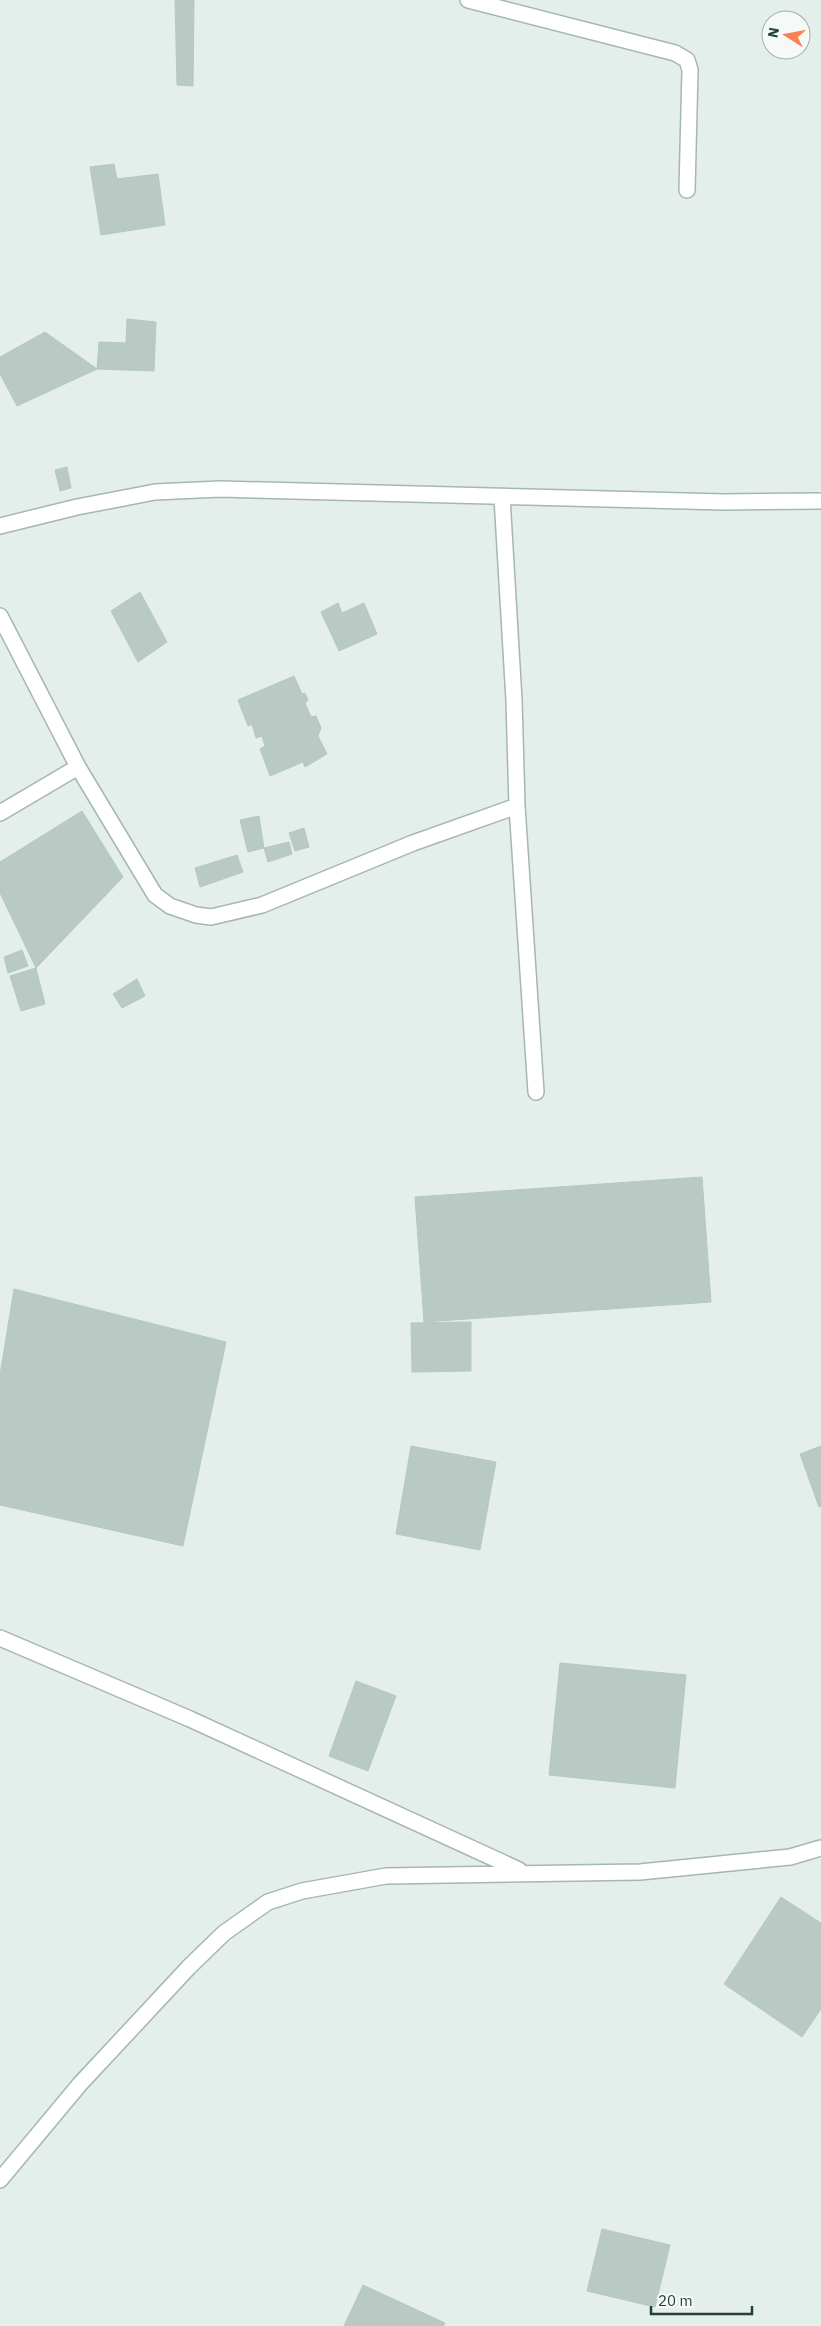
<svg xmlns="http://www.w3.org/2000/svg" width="821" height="2326" viewBox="0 0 821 2326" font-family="'IBM Plex Sans',sans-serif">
<rect width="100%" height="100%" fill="#e4eeea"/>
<path fill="#b9c9c3" stroke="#b5c9c1" d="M 175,0 L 194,0 L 193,86 L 177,85 Z
M 114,164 L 117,179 L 158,174 L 165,225 L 101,235 L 90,167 Z
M 127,319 L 156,322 L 154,371 L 97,369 L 99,342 L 126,343 Z
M 45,332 L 97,369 L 17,406 L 0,374 L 0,357 Z
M 67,467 L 71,488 L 60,491 L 55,470 Z
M 140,592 L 167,642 L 138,662 L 111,611 Z
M 338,603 L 342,613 L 364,603 L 377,634 L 339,651 L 321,612 Z
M 294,676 L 302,694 L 305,693 L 308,700 L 305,703 L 311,717 L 316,716 L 321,728 L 318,736 L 327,754 L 305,767 L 303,762 L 270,776 L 260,749 L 265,746 L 262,736 L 256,738 L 252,724 L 248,726 L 238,700 Z
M 82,811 L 123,877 L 36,968 L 0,893 L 0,862 Z
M 259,816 L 264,848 L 248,852 L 240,820 Z
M 304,828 L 309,847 L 295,851 L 289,833 Z
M 289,842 L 292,854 L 268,862 L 264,848 Z
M 237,855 L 243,872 L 200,887 L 195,868 Z
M 22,950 L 28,966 L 8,973 L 4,957 Z
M 36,968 L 45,1004 L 21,1011 L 10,976 Z
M 137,979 L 145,996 L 122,1008 L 113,994 Z
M 702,1177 L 711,1302 L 424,1322 L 415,1197 Z
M 14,1289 L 226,1342 L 183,1546 L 0,1505 L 0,1375 Z
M 471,1322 L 471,1371 L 412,1372 L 411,1323 Z
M 411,1446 L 496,1462 L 480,1550 L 396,1534 Z
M 821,1446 L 821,1506 L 819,1507 L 800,1454 Z
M 560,1663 L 686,1675 L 675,1788 L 549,1775 Z
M 356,1681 L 396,1696 L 368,1771 L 329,1756 Z
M 781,1897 L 821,1923 L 821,2009 L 802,2037 L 724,1984 Z
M 602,2229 L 670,2245 L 655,2307 L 587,2291 Z
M 363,2285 L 445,2323 L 443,2326 L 344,2326 Z"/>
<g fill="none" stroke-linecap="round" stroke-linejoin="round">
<defs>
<path id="minor" d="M 468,0 L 675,53 L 687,60 L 690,70 L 687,190
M 502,497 L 514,700 L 517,806 L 536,1092
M 0,526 L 77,507 L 155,492 L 220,489 L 724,502 L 821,501
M 0,616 L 78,767 L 155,895 L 170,906 L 196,915 L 211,917 L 262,905 L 413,843 L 517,806
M 0,813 L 78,767
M 0,1638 L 190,1719 L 519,1870
M 0,2180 L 80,2084 L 189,1967 L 224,1933 L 268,1902 L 302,1891 L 386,1876 L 640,1872 L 790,1857 L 821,1848"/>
</defs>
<use href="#minor" stroke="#a6b7b2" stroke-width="18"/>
<use href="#minor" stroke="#fff" stroke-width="15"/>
</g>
<g transform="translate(786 35) rotate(281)"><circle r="24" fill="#f5faf8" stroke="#a1b0ac"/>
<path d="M0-4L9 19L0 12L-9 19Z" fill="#fb8155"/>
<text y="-8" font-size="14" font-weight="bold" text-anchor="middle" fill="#22413a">N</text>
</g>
<path d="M651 2306v8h101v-8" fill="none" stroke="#22413a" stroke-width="2.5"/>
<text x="658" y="2306" font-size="15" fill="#22413a" stroke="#f5faf8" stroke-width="4" paint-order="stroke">20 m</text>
</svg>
